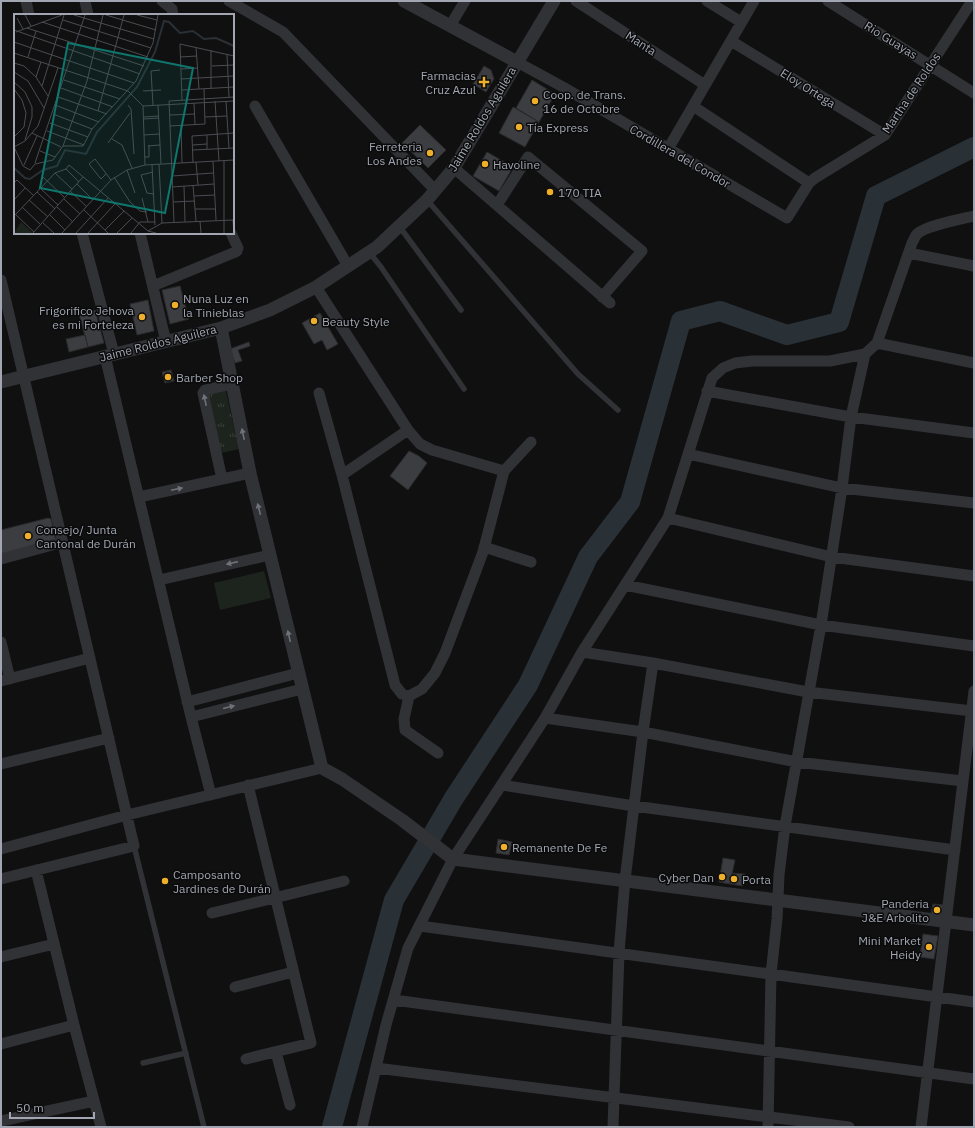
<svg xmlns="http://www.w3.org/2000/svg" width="975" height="1128" viewBox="0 0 975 1128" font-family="'IBM Plex Sans',sans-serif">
<defs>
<pattern id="grass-tufts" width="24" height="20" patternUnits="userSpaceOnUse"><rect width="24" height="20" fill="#1c241d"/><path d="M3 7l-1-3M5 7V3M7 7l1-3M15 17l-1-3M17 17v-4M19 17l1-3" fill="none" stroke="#3a413b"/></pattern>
</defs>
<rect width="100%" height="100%" fill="#101011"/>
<path fill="url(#grass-tufts)" d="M 225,387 L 239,449 L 221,453 L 207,391 Z"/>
<path fill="#1c241d" d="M 264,571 L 271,598 L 220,610 L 214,583 Z"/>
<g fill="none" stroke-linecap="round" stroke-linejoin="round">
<path stroke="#293036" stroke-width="20" d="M 332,1127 L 394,900 L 454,798 L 528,685 L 588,557 L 630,502 L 681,321 L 720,311 L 787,335 L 839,322 L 876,196 L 974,147"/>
</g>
<path fill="#3c3d41" stroke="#2a2a2d" d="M 484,66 L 491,70 L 494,79 L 486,92 L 473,84 Z
M 532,80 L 555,94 L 539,122 L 516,108 Z
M 513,107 L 539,122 L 525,147 L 499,133 Z
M 420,125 L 446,150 L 428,168 L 402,143 Z
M 487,152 L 513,167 L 499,191 L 473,176 Z
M 180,286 L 189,319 L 170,324 L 162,290 Z
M 148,300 L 154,331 L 137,335 L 130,304 Z
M 95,310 L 104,343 L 88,347 L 79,314 Z
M 320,313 L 338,344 L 327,350 L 322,340 L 314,344 L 302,323 Z
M 85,335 L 88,347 L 69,352 L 66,339 Z
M 249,342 L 250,346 L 238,350 L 242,361 L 235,363 L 230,349 Z
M 171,370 L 174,381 L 165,383 L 162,372 Z
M 409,451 L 419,456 L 427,463 L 408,490 L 390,476 Z
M 48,518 L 51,519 L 56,541 L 1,556 L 1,530 Z
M 498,839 L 512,842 L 509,855 L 496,853 Z
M 723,858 L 735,860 L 730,884 L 719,882 Z
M 732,873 L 745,874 L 743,886 L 730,884 Z
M 933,904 L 943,905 L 941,915 L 931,914 Z
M 923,934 L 938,936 L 934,959 L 920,957 Z"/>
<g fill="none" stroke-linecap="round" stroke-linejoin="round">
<path stroke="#313236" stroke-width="5.5" d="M 427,200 L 578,374 L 618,410
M 399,226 L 461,310
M 369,252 L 381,267 L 464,389
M 134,846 L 204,1127
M 143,1063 L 186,1053"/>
<path stroke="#313236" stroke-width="11" d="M 26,1 L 29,15
M 85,1 L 88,15
M 162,1 L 172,9 L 173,15
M 229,1 L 283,32 L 435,190
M 576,1 L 705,85
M 707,1 L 741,22
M 828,1 L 974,93
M 450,26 L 465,1
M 731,41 L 885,135
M 517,62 L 563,87 L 787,218 L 809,183
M 255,106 L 348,266
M 693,106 L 809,183 L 815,178 L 885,135 L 972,1
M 668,149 L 754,1
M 454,168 L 610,303
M 497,205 L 528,157 L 642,251 L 602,297
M 82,233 L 114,354
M 140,233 L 166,342
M 909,253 L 974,266
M 1,280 L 134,846 L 1,879
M 153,286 L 233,253 L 237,251 L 238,248 L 231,233
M 316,287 L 408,430 L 420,444 L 432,450 L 504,471
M 877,343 L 974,363
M 105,356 L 191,717 L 211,795
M 707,391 L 851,417 L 974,433
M 319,393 L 342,475 L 395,685 L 402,694 L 409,696 L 422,689 L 435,673 L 445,653 L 483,552 L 504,471 L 531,442
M 688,454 L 842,488 L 974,503
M 342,475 L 408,430
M 222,479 L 203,393 L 205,390 L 232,384
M 139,497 L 250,473
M 668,518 L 832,557 L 974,576
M 484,547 L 531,562
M 1,559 L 63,542
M 159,580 L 270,555
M 625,585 L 821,625 L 974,646
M 1,642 L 10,679
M 582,652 L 653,663 L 808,692 L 972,711
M 1,681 L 90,658
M 409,696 L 404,719 L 405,730 L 438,753
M 187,702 L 298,673
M 191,717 L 302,689
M 545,718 L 643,732 L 797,762 L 963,781
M 1,764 L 109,738
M 502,785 L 634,806 L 955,850
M 1,849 L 127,815 L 322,768
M 36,870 L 74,1025 L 101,1127
M 212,913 L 344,881
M 420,926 L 974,1002
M 1,957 L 54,944
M 235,987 L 293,972
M 394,1000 L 974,1079
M 1,1044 L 74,1025
M 276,1052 L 290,1105
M 246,1059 L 311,1043 L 248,785
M 376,1068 L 849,1127
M 1,1121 L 94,1101
M 362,1127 L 386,1025 L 408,948 L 453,859 L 545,718 L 582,652 L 668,518 L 712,378 L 723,368 L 735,363 L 752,361 L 830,361 L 865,354
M 613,1127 L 619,953 L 625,880 L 643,732 L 653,663
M 768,1127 L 771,974 L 777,919 L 779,875 L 785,826 L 821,625 L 842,488 L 851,417 L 865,354 L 877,343 L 912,243 C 914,240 915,236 917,234 C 925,226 961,219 974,216
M 921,1127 L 974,691"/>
<path stroke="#313236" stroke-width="13" d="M 404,1 L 517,62
M 221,328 L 250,473 L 322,768 L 342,779 L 402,820 L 453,859 L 974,925
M 1,382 L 221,328 L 270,310 L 316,287 L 348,266 L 377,247 L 427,200 L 454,168 L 554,1"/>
</g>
<defs><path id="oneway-solid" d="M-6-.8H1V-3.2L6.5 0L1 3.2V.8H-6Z"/></defs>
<g fill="#6f727a">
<use href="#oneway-solid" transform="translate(205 400) rotate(-102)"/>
<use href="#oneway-solid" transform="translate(243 434) rotate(-102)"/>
<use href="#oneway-solid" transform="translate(177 489) rotate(-12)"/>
<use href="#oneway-solid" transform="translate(259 509) rotate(-104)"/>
<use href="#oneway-solid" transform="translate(232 563) rotate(167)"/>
<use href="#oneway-solid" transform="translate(289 636) rotate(-103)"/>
<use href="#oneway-solid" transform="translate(229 707) rotate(-14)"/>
</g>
<g fill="#eeaf2a" stroke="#0b0b0c" stroke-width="1.5">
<path d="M482 76h4v4h4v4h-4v4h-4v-4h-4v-4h4z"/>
<circle cx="535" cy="101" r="4"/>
<circle cx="519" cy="127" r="4"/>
<circle cx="430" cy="153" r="4"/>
<circle cx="485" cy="164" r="4"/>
<circle cx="550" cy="192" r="4"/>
<circle cx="175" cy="305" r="4"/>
<circle cx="142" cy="317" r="4"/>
<circle cx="314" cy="321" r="4"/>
<circle cx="168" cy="377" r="4"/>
<circle cx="28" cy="536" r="4"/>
<circle cx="504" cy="847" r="4"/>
<circle cx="722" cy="877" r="4"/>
<circle cx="734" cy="879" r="4"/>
<circle cx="165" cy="881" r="4"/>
<circle cx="937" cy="910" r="4"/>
<circle cx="929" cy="947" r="4"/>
</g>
<g text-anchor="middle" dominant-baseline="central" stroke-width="3" stroke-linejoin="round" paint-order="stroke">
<g font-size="12" fill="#a1a6b2" stroke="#0b0b0c">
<text transform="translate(891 40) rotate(32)">Rio Guayas</text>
<text transform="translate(641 43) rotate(33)">Manta</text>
<text transform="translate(808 88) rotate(32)">Eloy Ortega</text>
<text transform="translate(911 93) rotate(-56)">Martha de Roldos</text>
<text transform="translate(482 119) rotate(-59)">Jaime Roldos Aguilera</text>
<text transform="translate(680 156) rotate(30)">Cordillera del Condor</text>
<text transform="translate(158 343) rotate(-14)">Jaime Roldos Aguilera</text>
</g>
<g font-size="12" fill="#a1a6b2" stroke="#0b0b0c" text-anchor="start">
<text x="476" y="75" text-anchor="end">Farmacias<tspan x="476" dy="14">Cruz Azul</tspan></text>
<text x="543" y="94">Coop. de Trans.<tspan x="543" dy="14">16 de Octobre</tspan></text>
<text x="527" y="127">Tía Express</text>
<text x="422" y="146" text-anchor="end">Ferreteria<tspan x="422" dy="14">Los Andes</tspan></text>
<text x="493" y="164">Havoline</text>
<text x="558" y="192">170 TIA</text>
<text x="183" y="298">Nuna Luz en<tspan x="183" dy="14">la Tinieblas</tspan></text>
<text x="134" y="310" text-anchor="end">Frigorifico Jehova<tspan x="134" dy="14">es mi Forteleza</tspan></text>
<text x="322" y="321">Beauty Style</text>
<text x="176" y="377">Barber Shop</text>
<text x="36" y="529">Consejo/ Junta<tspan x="36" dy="14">Cantonal de Durán</tspan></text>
<text x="512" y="847">Remanente De Fe</text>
<text x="173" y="874">Camposanto<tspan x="173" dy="14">Jardines de Durán</tspan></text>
<text x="714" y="877" text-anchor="end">Cyber Dan</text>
<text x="742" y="879">Porta</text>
<text x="929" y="903" text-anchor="end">Panderia<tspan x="929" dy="14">J&amp;E Arbolito</tspan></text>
<text x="921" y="940" text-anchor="end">Mini Market<tspan x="921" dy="14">Heidy</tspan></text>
</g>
</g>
<g transform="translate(14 14)">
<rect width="220" height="220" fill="#101011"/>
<path d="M 7,208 L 18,218 L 17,219 L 0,219 Z" fill="#1c241d"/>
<path fill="none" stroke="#293036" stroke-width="2" d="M 0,154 L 11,164 L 16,165 L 29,156 L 43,152 L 51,136 L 72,140 L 83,118 L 123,73 L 141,38 L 150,7 L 155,8 L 166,19 L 179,17 L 190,25 L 202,24 L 220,32"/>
<path fill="none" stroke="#4a4c51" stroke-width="1" d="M 11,1 L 17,12M 60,1 L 140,25M 92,1 L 142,16M 123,1 L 143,6M 3,4 L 9,15M 49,6 L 137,34M 28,8 L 134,43M 13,14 L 130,52M 0,16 L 126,60M 2,18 L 48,1M 0,28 L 120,69M 182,33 L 185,75M 0,39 L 114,77 L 129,92 L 131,151M 213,40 L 215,83M 14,43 L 22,17M 166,43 L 183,42M 0,49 L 10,52 L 22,63 L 34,82M 198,52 L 220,51M 167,55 L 184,54M 0,58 L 14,67 L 30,94M 22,63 L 27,48M 167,65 L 220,62M 50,66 L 106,85M 0,68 L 11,78 L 18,93 L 18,103 L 11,126M 28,72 L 50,1M 47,74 L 99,93M 197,74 L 197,36M 0,75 L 8,86 L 12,99 L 10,113 L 0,123M 168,76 L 220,73M 129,77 L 147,76M 44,83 L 93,100M 168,86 L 166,30 L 220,42M 201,87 L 205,147M 212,87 L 215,134M 180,89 L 181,110M 41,91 L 85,108M 114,91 L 117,95 L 120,140M 139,91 L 137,57 L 146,56M 144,91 L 147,150M 129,92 L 220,87M 84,97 L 110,1M 39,100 L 78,115M 156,101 L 181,100M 130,103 L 145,102M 191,103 L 213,102M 130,105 L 145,104M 36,109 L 74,123M 167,111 L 168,149M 156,112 L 191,110 L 190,75M 33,117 L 70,131M 18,119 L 47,133M 130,121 L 145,120M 193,121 L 193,135M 98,125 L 108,131 L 118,154M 94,129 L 116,99M 179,131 L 193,130M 49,132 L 69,132 L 78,115 L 122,67 L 139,29 L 144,1M 134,132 L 146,131M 0,133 L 9,152 L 16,156 L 21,150 L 39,146 L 49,132 L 73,67 L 89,1M 0,133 L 11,127 L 24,112 L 44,54M 179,136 L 220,134M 26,137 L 41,143M 131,143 L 135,143 L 135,131M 81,145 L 75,150 L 87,165 L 92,160M 81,145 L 97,166M 199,147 L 202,206M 210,147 L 210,219M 182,148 L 184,171M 21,149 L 71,1M 179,149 L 178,122 L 220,119M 145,150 L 148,209M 10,151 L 23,122M 138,151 L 141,211M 52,155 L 55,151 L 134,217 L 142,219M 113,156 L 121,179M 139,158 L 127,161 L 133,179 L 140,180M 41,159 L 58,175M 28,162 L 51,184M 158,162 L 199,159M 100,163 L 116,188 L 126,197 L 133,198M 0,169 L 3,166 L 19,181M 63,170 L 79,186M 179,171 L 182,207M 170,172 L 171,208M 158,173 L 200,170M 26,174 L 44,191M 56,177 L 73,193M 23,178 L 41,195M 180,182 L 201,181M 128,184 L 134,208M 50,185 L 66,200M 0,186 L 11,174M 15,186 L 34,203M 159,188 L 181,187M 8,193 L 27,211M 43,193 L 59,208M 181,195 L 202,195M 70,196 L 94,219M 0,199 L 20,218M 2,200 L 41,159 L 52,155 L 65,168M 36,201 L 51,216M 219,206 L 220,219M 186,207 L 187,219M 160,208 L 155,87 L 220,83M 29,209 L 40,219M 91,216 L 110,197M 134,217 L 148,209 L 220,206M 19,219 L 69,163M 48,219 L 97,166 L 113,156 L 131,151 L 220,146M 62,219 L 94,184M 74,219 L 101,190M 103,219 L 118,204M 117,219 L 126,208 L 141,208"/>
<path fill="#0f766e" fill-opacity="0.15" stroke="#0f766e" stroke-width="2" d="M 54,29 L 179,54 L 151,199 L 26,174 Z"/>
<rect width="220" height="220" fill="none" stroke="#a1a6b2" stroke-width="2"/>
</g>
<rect width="975" height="1128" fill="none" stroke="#a1a6b2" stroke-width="4"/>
<path d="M10 1112v6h84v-6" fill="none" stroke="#a1a6b2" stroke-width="2"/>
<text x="16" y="1112" font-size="12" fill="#a1a6b2" stroke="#0b0b0c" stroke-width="3" paint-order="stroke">50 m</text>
</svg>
